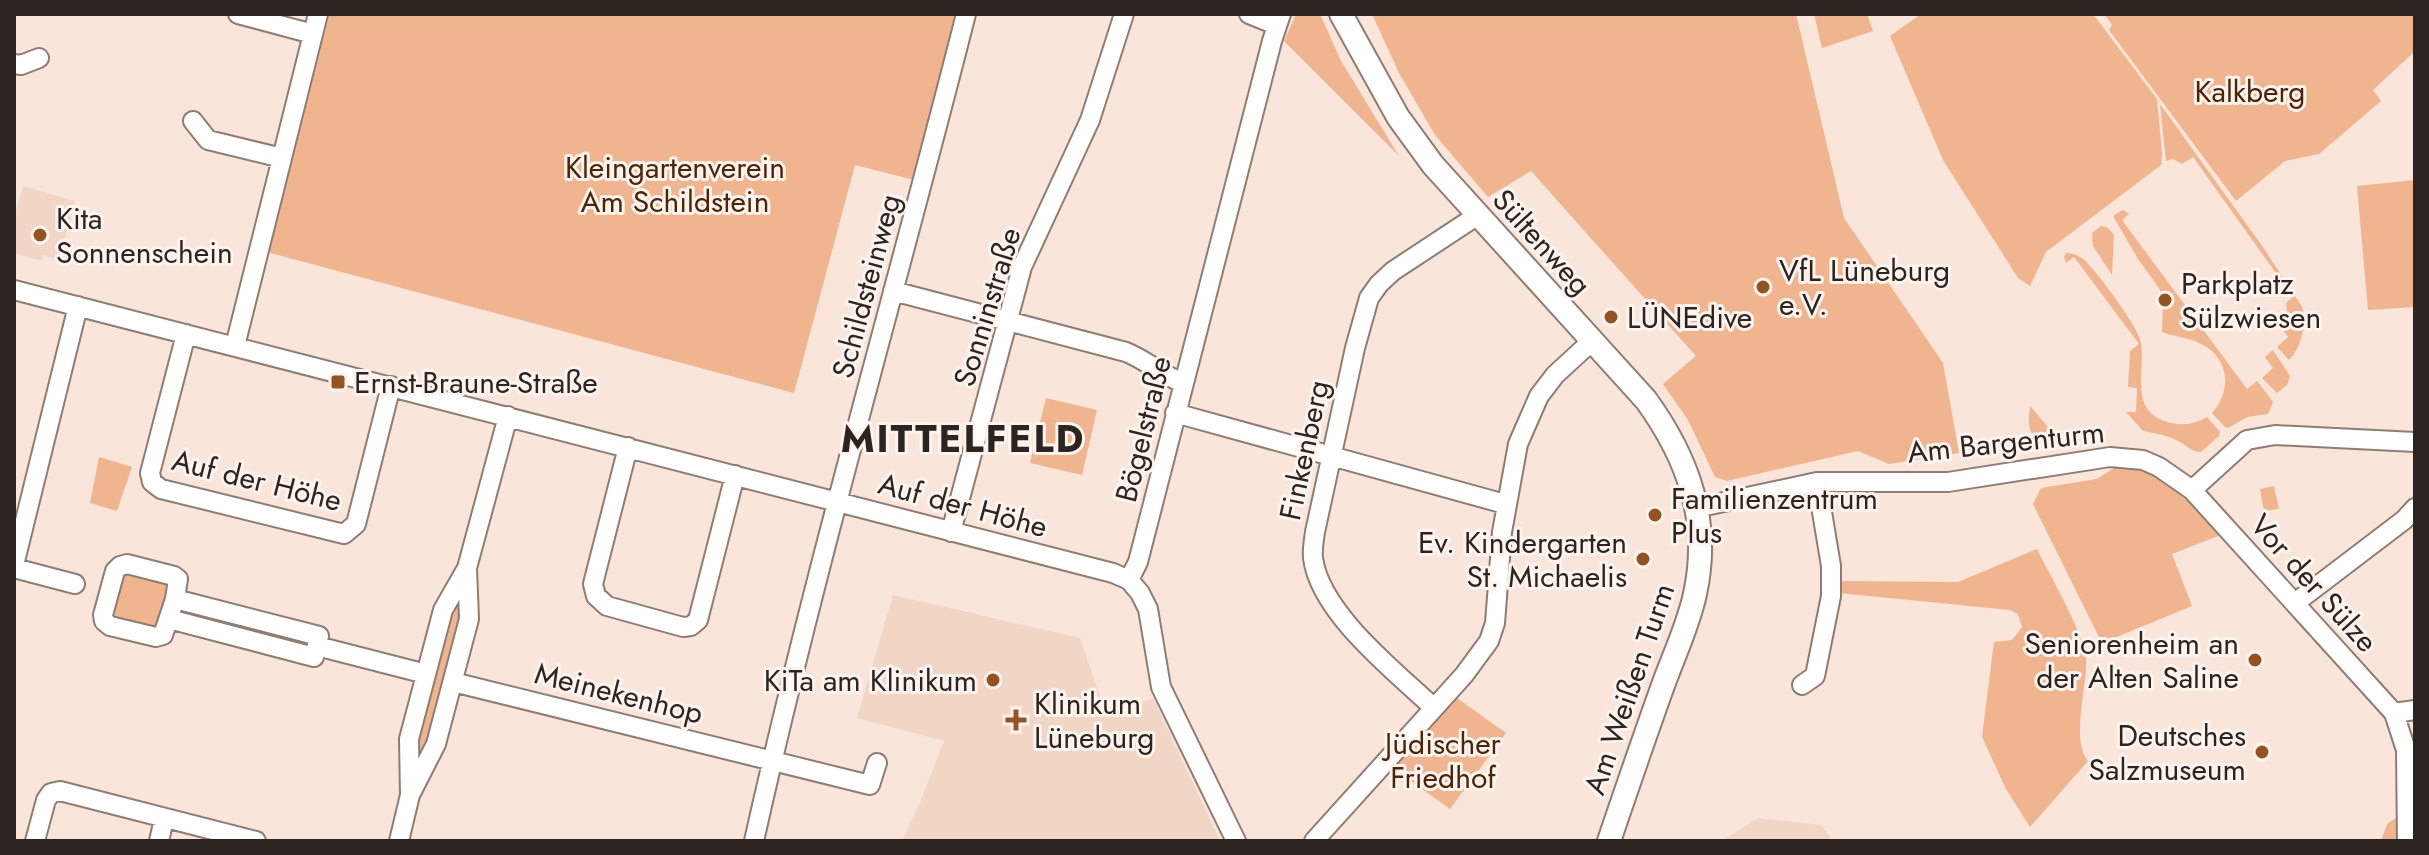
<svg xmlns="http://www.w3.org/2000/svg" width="2429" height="855" viewBox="0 0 2429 855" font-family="Jost,sans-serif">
<rect width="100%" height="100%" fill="#f9e5d9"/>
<path fill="#f1d6c6" d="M 23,186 L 75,201 L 59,260 L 43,255 L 41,261 L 14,253 L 14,218 Z
M 893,595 L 1080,638 L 1107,717 L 1153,698 L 1220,841 L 902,841 L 921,800 L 944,741 L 857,718 Z
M 1758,818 L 1821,825 L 1831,838 L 1827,841 L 1722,841 Z"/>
<path fill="#f0b48f" d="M 325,14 L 961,14 L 914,180 L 855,165 L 794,393 L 263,251 Z
M 1296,14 L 1320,14 L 1341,61 L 1399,156 L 1284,41 Z
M 1372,14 L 1796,14 L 1844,218 L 1943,363 L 1959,453 L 1889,464 L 1858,451 L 1727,481 L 1715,477 L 1688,420 L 1663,384 L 1696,356 L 1531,171 L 1488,197 L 1435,135 L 1399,73 Z
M 1814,14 L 1867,14 L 1873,31 L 1822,48 Z
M 1921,14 L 2093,14 L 2157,99 L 2162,154 L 2161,165 L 2046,252 L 2030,286 L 2018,278 L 1943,160 L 1890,36 Z
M 2104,14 L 2415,14 L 2415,51 L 2373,90 L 2381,101 L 2319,154 L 2285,161 L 2236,201 L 2109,30 L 2112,25 Z
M 2160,104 L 2265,250 L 2302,307 C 2307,324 2301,348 2289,360 L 2277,347 L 2288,337 L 2276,321 L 2287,311 L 2286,303 L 2293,297 L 2193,157 L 2182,164 L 2173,159 L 2166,161 Z
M 2415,180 L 2415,307 L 2368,310 L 2357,186 Z
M 2123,210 L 2129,214 L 2122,220 L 2247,389 L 2257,381 L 2273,402 L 2268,414 L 2247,417 L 2228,428 L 2225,427 L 2212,413 C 2233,390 2229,356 2199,343 C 2188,337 2174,337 2162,332 L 2163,298 L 2159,288 L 2138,259 L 2114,218 L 2114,215 Z
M 2101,226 L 2107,227 L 2114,235 L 2112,275 L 2093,246 L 2092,233 Z
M 2066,253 C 2073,253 2077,255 2083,259 C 2094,267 2137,326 2140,339 C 2148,369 2125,412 2171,423 C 2184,426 2195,424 2207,417 L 2220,432 L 2219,436 L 2201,452 C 2190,452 2186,444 2176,440 C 2165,435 2155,433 2143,431 L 2126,412 L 2136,412 L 2137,388 L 2128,387 L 2130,351 L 2139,344 L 2074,257 L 2066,263 L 2064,257 Z
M 2273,350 L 2290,376 L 2287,385 L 2277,393 L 2262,378 L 2273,368 L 2265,357 Z
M 1046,398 L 1097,410 L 1082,475 L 1030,463 Z
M 2030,406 L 2059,440 L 2038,441 C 2026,430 2029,421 2030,406 Z
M 99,457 L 132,467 L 117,511 L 90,503 Z
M 2134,467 C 2171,481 2194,507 2221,535 L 2172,554 L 2192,606 L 2102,643 L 2033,504 L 2041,488 L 2097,479 L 2114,468 Z
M 2274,486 L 2279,509 L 2264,511 L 2260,489 Z
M 2037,549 C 2048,572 2084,634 2086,657 C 2088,685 2070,740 2088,761 L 2030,827 L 2006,789 L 1982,737 L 1994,642 L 2012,640 L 2022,627 L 2018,614 L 2010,610 L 1839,593 L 1840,581 L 1958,582 Z
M 123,570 L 164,577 L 173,587 L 157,629 L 119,624 L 109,612 Z
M 464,579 L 465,621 L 434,742 L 413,783 L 412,740 L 446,611 Z
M 177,602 L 311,637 L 307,651 L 174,617 Z
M 1454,696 L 1506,733 L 1450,809 L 1391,767 Z
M 2397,817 L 2398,841 L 2381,841 L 2387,824 Z"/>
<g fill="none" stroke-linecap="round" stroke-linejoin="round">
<defs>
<path id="minor" d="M 238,14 L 313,34
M 1249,14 L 1276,25
M 14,64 L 21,65 L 39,58
M 193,121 L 208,140 L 282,158
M 14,290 L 1113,573 L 1129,580 L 1140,593 L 1148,609 L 1161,687 L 1236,841
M 893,291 L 1126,352 C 1146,360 1162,375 1183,383
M 186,334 L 150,473 L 152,482 L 161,489 L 344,534 L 356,524 L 391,386
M 235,346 L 318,14
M 1175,413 L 1505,504
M 628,447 L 593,584 L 596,596 L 607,606 L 683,627 L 691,626 L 698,620 L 735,475
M 2192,490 L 2247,440 L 2275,435 L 2415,442
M 1696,508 L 1817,482 L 1948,482 L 2110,457 L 2143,460 L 2159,467 L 2192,490 L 2394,713 L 2406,750 L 2407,841
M 951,532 L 1022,267 L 1090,120 L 1124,14
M 127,564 L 174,576 L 178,579 L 175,599 L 163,635 L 156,637 L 110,626 L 104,621 L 103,615 L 115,571 L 120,566 Z
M 14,565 L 78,306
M 14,568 L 75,584
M 1129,580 L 1138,562 L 1272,41 L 1281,14
M 2295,603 L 2404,520 L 2415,508
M 169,619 L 314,657 L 319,636 L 175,599
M 317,646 L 426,674
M 453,682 L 870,785 L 877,763
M 1802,685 L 1815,676 L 1831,596 L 1831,566 L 1817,482
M 1434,708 C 1395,671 1320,613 1313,558 C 1312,550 1314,540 1315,532 L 1355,348 L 1369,298 L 1379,284 L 1393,271 L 1478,215
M 2394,713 L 2415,710
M 410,795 L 409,739 L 443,610 L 467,568 L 508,416
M 35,841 L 46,800 L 51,793 L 60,791 L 256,841
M 159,841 L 164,819
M 399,841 L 410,795 L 436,744 L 469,619 L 467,568
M 754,841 C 816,563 896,290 966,14
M 1314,841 L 1464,675 L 1489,641 L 1495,623 L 1502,532 L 1518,444 L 1539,396 L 1555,375 L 1592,341"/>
<path id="major" d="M 1341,14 L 1398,117 L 1433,165 L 1646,400 C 1688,458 1711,521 1695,594 C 1688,627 1672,659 1661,691 C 1643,741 1626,791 1609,841"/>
</defs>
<use href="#minor" stroke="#8f7d73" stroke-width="22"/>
<use href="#major" stroke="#8f7d73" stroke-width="26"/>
<use href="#minor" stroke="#fff" stroke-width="18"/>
<use href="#major" stroke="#fff" stroke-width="22"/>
</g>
<g fill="#965322" stroke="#fdf4f0" stroke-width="3">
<circle cx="40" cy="235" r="8"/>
<circle cx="1763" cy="287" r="8"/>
<circle cx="2165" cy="300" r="8"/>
<circle cx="1611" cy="317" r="8"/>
<rect x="330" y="374" width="16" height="16" rx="4"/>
<circle cx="1655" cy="515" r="8"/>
<circle cx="1643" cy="559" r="8"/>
<circle cx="2255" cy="660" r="8"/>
<circle cx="993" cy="680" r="8"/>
<path d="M1012 708h8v8h8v8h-8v8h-8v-8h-8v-8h8z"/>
<circle cx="2262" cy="752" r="8"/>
</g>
<g text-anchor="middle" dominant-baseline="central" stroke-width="6" stroke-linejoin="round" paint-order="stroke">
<g font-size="30" fill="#4f2403" stroke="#fdf4f0">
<text x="2250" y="91">Kalkberg</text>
<text x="675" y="167">Kleingartenverein<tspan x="675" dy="34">Am Schildstein</tspan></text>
<text x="1443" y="743">Jüdischer<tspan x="1443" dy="34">Friedhof</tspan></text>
</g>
<g font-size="30" fill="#2b2420" stroke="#fdf4f0" text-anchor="start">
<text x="56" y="218">Kita<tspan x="56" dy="34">Sonnenschein</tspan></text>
<text x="1779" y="270">VfL Lüneburg<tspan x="1779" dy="34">e.V.</tspan></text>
<text x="2181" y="283">Parkplatz<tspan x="2181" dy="34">Sülzwiesen</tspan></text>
<text x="1627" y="317">LÜNEdive</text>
<text x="354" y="382">Ernst-Braune-Straße</text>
<text x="1671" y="498">Familienzentrum<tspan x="1671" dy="34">Plus</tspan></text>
<text x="1627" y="542" text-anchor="end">Ev. Kindergarten<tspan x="1627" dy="34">St. Michaelis</tspan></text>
<text x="2239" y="643" text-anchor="end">Seniorenheim an<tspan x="2239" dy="34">der Alten Saline</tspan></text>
<text x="977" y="680" text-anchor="end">KiTa am Klinikum</text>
<text x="1034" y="703">Klinikum<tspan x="1034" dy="34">Lüneburg</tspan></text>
<text x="2246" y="735" text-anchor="end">Deutsches<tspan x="2246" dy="34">Salzmuseum</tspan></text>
</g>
<g font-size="30" fill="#2b2420" stroke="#fdf4f0">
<text transform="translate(1542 242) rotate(48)">Sültenweg</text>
<text transform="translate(866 286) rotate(-75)">Schildsteinweg</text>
<text transform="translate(987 307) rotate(-73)">Sonninstraße</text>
<text transform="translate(1143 429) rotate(-76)">Bögelstraße</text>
<text transform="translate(2006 442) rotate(-6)">Am Bargenturm</text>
<text transform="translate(1304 450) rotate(-78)">Finkenberg</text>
<text transform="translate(257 480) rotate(14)">Auf der Höhe</text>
<text transform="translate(963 505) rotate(15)">Auf der Höhe</text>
<text transform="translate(2314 583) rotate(48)">Vor der Sülze</text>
<text transform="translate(1629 689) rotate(-71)">Am Weißen Turm</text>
<text transform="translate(619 693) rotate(14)">Meinekenhop</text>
</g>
<g font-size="38" font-weight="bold" letter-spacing="2" fill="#2b2420" stroke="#fdf4f0">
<text x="963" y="438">MITTELFELD</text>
</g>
</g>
<rect width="2429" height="855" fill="none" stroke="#2b2420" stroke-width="32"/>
</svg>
